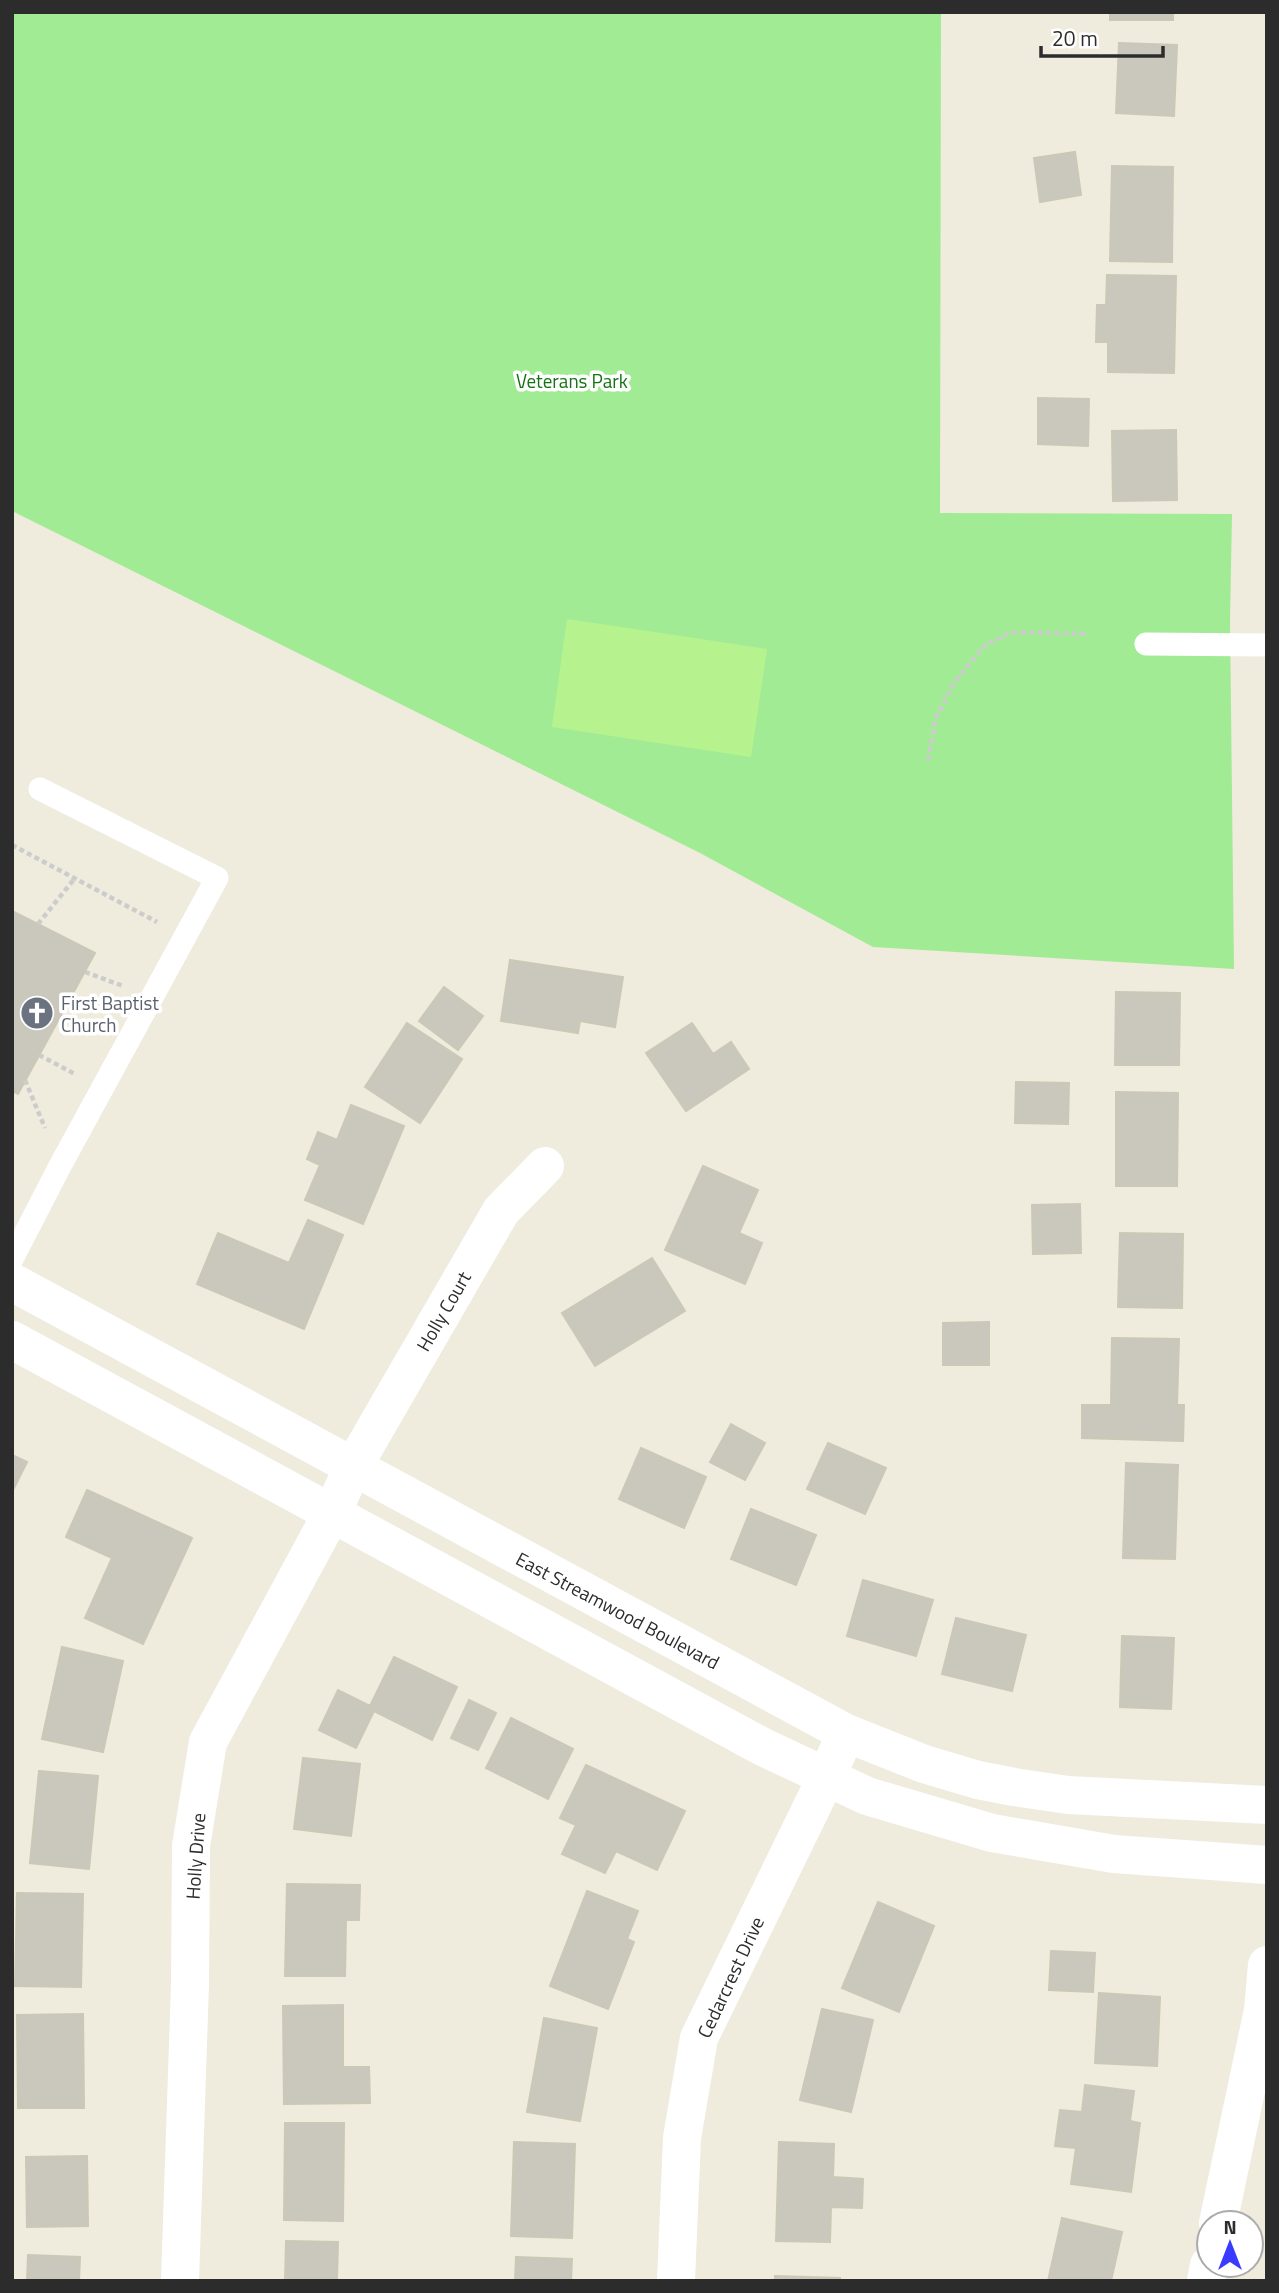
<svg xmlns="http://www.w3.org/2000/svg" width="1279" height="2293" viewBox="0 0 1279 2293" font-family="'Titillium Web',sans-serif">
<rect width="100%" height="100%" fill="#efebdd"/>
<path fill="#a2eb95" d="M 12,12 L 941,12 L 940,513 L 1232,514 L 1230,620 L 1234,969 L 873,947 L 700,853 L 12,511 Z"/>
<path fill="#b6f38f" d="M 567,619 L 767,649 L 751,757 L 552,727 Z"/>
<path fill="#cac8bc" stroke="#cbc8b6" stroke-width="2" d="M 1110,12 L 1173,12 L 1173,20 L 1110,20 Z
M 1119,43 L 1177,45 L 1174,116 L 1116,113 Z
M 1075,152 L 1081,195 L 1040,202 L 1034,158 Z
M 1112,166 L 1173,167 L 1172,262 L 1110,261 Z
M 1107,275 L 1176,276 L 1174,373 L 1108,372 L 1108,342 L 1096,342 L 1097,305 L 1106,305 Z
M 1038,398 L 1089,399 L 1088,446 L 1038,444 Z
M 1176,430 L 1177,500 L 1113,501 L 1112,431 Z
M 12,911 L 95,953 L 18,1094 L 12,1091 Z
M 510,960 L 623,977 L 615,1027 L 580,1021 L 578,1033 L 501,1021 Z
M 444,987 L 483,1016 L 458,1050 L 419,1021 Z
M 1116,992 L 1180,993 L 1179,1065 L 1115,1065 Z
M 407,1023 L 462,1059 L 420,1123 L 365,1087 Z
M 692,1023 L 713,1054 L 731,1042 L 749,1069 L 686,1111 L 646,1053 Z
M 1016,1082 L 1069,1083 L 1068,1124 L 1015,1123 Z
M 1116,1092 L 1178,1093 L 1177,1186 L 1116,1186 Z
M 351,1105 L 404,1126 L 363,1224 L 305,1200 L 320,1165 L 307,1159 L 318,1132 L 337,1140 Z
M 703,1166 L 758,1190 L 739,1233 L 762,1243 L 745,1284 L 665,1250 Z
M 1080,1204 L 1081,1253 L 1033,1254 L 1032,1205 Z
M 308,1220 L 343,1235 L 304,1329 L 197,1284 L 218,1233 L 289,1263 Z
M 1120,1233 L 1183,1234 L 1182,1308 L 1118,1307 Z
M 652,1258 L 685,1311 L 595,1366 L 562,1313 Z
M 989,1322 L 989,1365 L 943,1365 L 943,1323 Z
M 1112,1338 L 1179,1339 L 1177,1405 L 1184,1405 L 1183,1441 L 1082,1438 L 1082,1405 L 1111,1405 Z
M 731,1424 L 765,1443 L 745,1480 L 710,1462 Z
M 828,1443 L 886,1468 L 865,1514 L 807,1489 Z
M 641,1448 L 706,1477 L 684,1528 L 619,1499 Z
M 12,1455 L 27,1462 L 12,1492 Z
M 1126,1463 L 1178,1465 L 1175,1559 L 1123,1558 Z
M 87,1490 L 192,1538 L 143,1644 L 85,1618 L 112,1558 L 66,1537 Z
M 751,1509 L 816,1535 L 796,1585 L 731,1559 Z
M 863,1580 L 933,1600 L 916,1656 L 847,1636 Z
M 956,1618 L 1026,1635 L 1012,1691 L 942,1674 Z
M 1122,1636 L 1174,1638 L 1171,1709 L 1120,1707 Z
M 62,1647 L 123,1661 L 103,1752 L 42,1739 Z
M 394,1657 L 457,1687 L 432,1740 L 374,1711 L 356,1748 L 319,1730 L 338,1690 L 370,1706 Z
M 469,1700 L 496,1713 L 478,1750 L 451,1738 Z
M 511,1718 L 573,1749 L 548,1799 L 486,1768 Z
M 303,1758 L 360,1764 L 351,1836 L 294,1829 Z
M 586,1765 L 685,1811 L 657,1870 L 616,1851 L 605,1873 L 562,1854 L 576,1825 L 560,1818 Z
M 39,1771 L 98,1776 L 89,1869 L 30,1863 Z
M 287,1884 L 360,1885 L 359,1920 L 346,1920 L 345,1976 L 285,1976 Z
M 587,1891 L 638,1911 L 627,1939 L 634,1942 L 608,2009 L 550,1986 Z
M 17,1893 L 83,1894 L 81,1987 L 15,1986 Z
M 878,1902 L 934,1926 L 899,2012 L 842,1988 Z
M 1051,1951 L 1095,1953 L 1093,1992 L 1049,1990 Z
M 1099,1993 L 1160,1997 L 1157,2066 L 1095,2063 Z
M 343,2005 L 343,2067 L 369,2067 L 370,2103 L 284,2104 L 283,2006 Z
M 822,2009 L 873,2020 L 851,2112 L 800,2100 Z
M 83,2014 L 84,2108 L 18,2108 L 17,2015 Z
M 544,2018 L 597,2028 L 580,2121 L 527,2112 Z
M 1085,2085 L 1134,2091 L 1130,2121 L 1140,2123 L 1131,2192 L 1071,2184 L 1076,2148 L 1055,2146 L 1060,2110 L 1082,2112 Z
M 285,2123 L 344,2123 L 343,2221 L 284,2220 Z
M 514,2142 L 575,2144 L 572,2238 L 511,2236 Z
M 779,2142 L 834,2144 L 833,2177 L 863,2179 L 862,2208 L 831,2207 L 830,2242 L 776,2241 Z
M 87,2156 L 88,2226 L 27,2227 L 26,2157 Z
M 1062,2218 L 1122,2232 L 1111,2281 L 1048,2281 Z
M 286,2241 L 338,2242 L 337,2281 L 285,2281 Z
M 28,2255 L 80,2257 L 79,2281 L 27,2281 Z
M 516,2257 L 572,2259 L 571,2281 L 515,2281 Z
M 775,2276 L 840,2278 L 840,2281 L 775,2281 Z"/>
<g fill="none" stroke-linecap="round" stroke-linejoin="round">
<path stroke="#ccc" stroke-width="4.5" stroke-dasharray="5 3.5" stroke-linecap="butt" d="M 928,760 L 936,718 L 954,683 L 984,646 L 1011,632 L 1087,634
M 12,845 L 157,922
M 38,924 L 75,878
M 85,972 L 123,986
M 39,1055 L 75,1074
M 25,1080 L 45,1128"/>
<path stroke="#fff" stroke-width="23" d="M 1146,644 L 1267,645
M 12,1259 L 60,1166 L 217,878 L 40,789"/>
<path stroke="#fff" stroke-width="38" d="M 180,2281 L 190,1984 L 191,1846 L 208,1742 L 332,1513 L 353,1467 L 501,1211 L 545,1166
M 676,2281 L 682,2138 L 699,2038 L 826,1778 L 846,1733"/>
<path stroke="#fff" stroke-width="38" d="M 12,1282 L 846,1733 L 924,1764 L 978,1780 L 1014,1787 L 1068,1795 L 1267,1805
M 12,1340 L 763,1747 L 867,1796 L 992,1833 L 1114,1854 L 1267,1865
M 1218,2223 L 1263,2010 L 1267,1965
M 1206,2281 L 1209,2265"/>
</g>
<defs>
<symbol id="church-disc" viewBox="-11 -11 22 22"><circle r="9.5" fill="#6b7280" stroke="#fff"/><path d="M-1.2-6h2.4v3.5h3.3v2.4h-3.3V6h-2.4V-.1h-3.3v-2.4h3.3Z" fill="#fff"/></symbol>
</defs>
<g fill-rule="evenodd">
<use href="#church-disc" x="18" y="994" width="38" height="38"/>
</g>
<g text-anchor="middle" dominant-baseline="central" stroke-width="7" stroke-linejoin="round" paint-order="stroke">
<g font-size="19" fill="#157313" stroke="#fff">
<text x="572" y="380">Veterans Park</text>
</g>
<g font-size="19" fill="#5b616d" stroke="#fff" text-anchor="start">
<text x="61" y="1002">First Baptist<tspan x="61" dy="22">Church</tspan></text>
</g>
<g font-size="19" fill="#2c2c2c" stroke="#fff">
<text transform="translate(443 1311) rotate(-60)">Holly Court</text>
<text transform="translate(618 1610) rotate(28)">East Streamwood Boulevard</text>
<text transform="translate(195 1856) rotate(-86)">Holly Drive</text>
<text transform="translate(730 1977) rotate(-65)">Cedarcrest Drive</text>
</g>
</g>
<rect width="1279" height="2293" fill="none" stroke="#2c2c2c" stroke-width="28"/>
<g transform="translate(1230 2244)"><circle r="33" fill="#ffffff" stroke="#ababab" stroke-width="2"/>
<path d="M0-5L12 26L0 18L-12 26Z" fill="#3b3bff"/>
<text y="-10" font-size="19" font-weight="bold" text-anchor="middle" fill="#2c2c2c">N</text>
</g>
<path d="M1041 46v10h122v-10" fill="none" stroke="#2c2c2c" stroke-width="3.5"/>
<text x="1052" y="46" font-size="21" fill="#2c2c2c" stroke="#ffffff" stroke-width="5" paint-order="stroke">20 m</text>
</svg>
